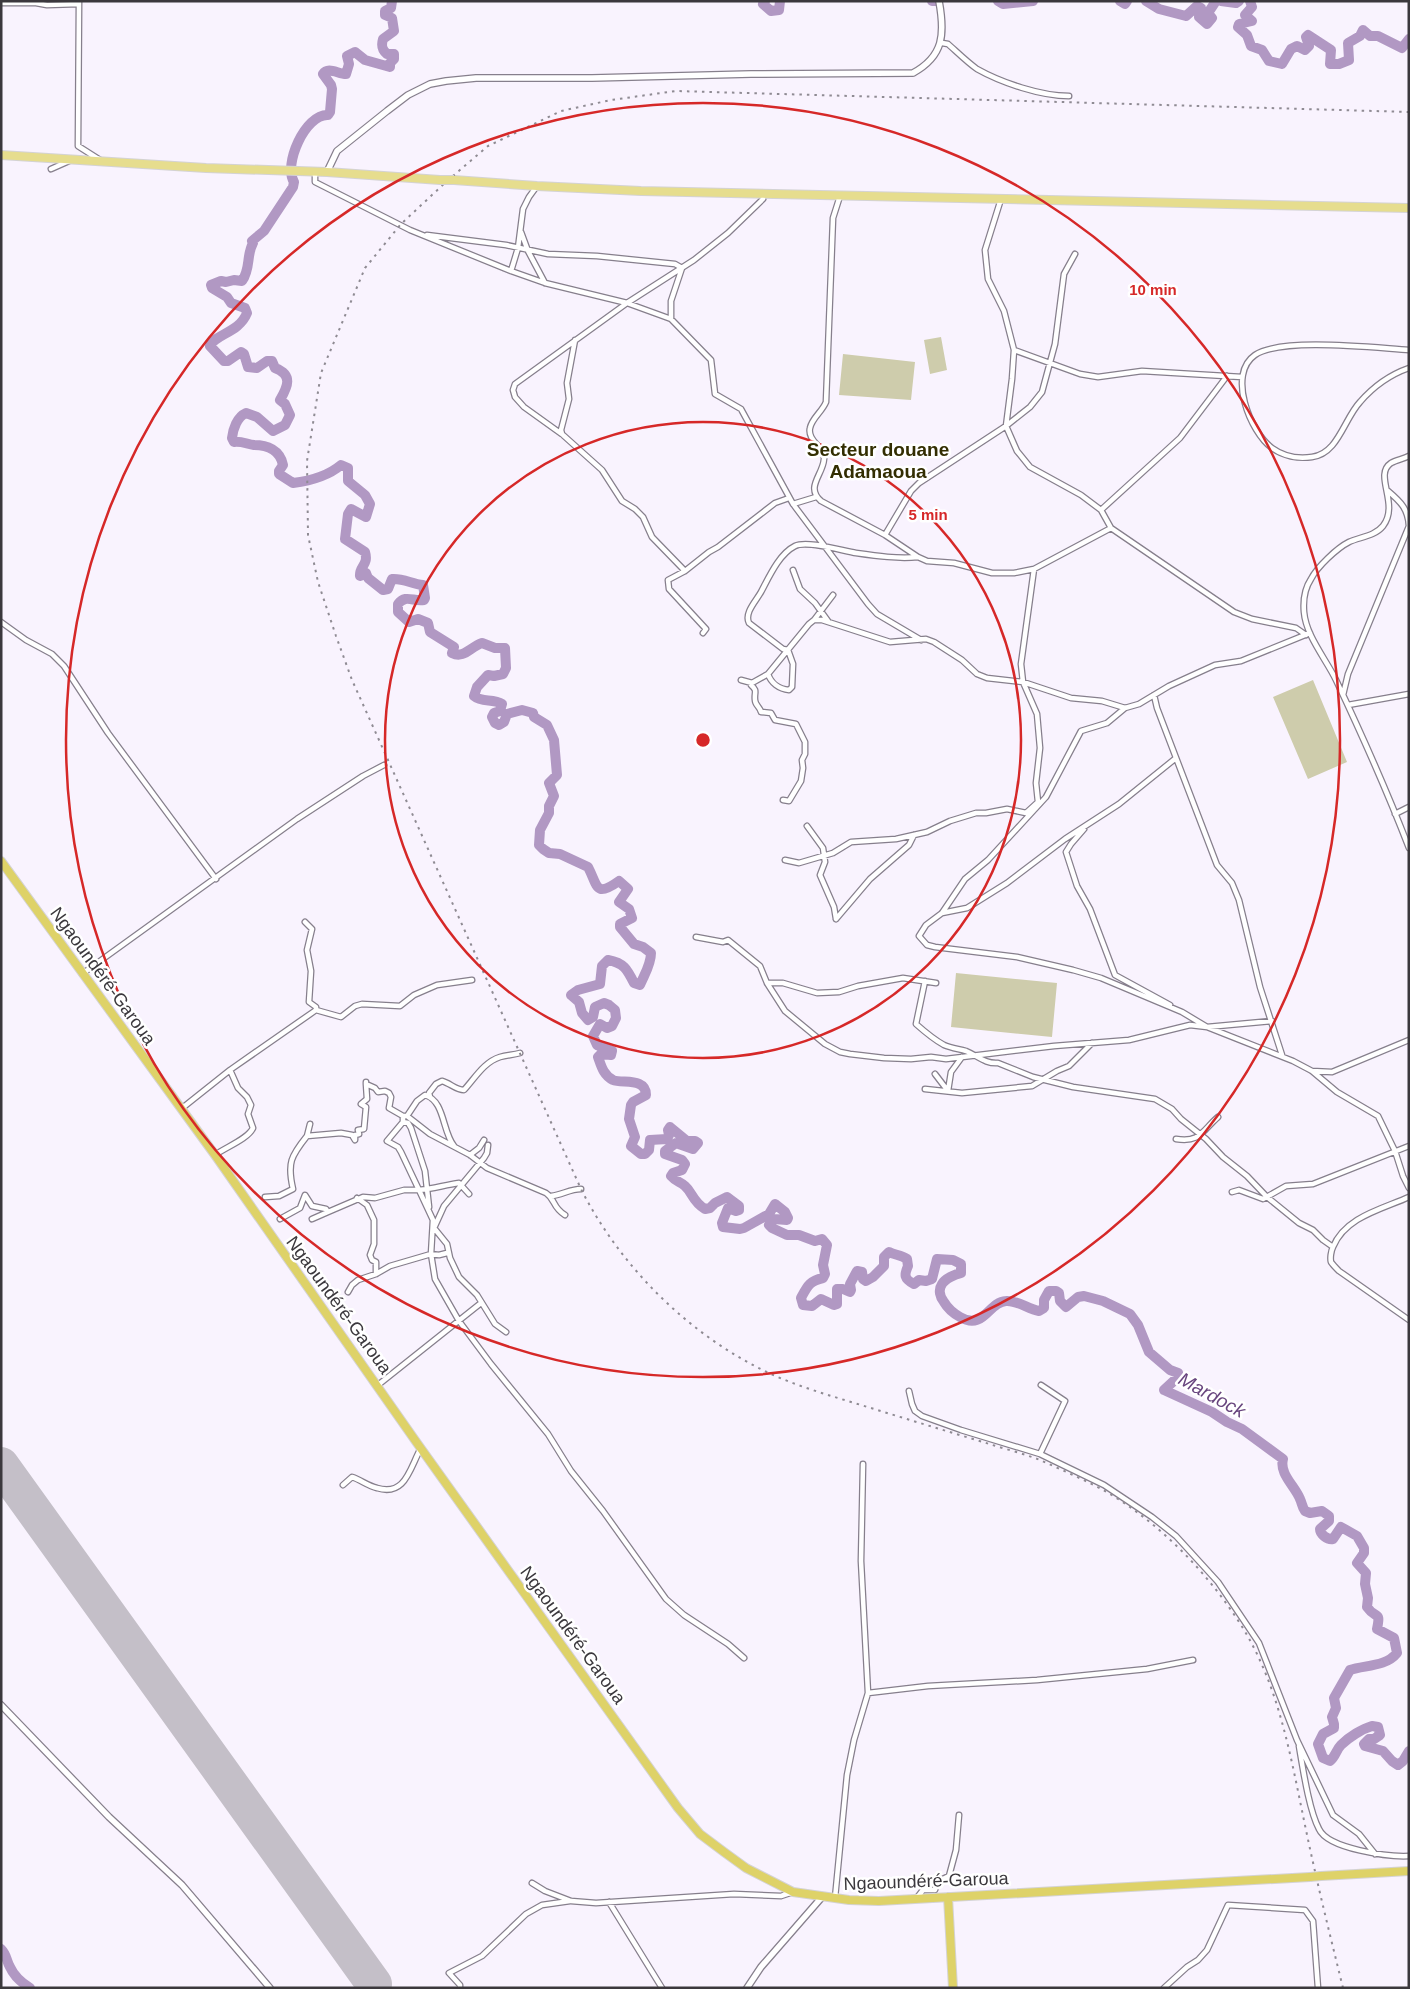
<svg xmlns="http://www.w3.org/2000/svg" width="1410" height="1989" viewBox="0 0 1410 1989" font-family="Helvetica,sans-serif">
<rect width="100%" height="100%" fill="#f9f3fe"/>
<path fill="#ceccac" d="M 941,337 L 947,370 L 930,374 L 924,340 Z
M 843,354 L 915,362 L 911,400 L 839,395 Z
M 1313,680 L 1347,762 L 1308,779 L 1273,697 Z
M 956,973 L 1057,983 L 1052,1037 L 951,1027 Z"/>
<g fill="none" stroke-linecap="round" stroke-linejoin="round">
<path stroke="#b198c3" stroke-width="10" d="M 392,1 L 391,8 L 385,11 L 385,15 L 392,18 L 394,31 L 383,39 C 381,46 382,50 387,54 L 394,54 L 394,59 L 390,63 L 390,67 L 365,60 L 355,52 L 347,56 L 349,64 L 346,74 C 338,74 328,66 323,74 L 331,85 L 332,89 L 330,112 L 328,115 C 305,114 283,165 294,182 L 293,187 L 264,231 L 252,241 L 253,243 C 246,256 251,268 242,281 L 234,280 L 226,282 L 221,281 L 211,285 L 212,288 L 227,297 L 231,303 L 245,308 L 247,313 C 239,333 215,334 210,346 L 224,361 L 228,361 L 241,352 L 244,354 L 248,367 L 257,368 L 267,361 L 272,361 L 275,368 C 293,375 288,386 280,400 L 285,404 L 290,415 L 285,425 L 273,431 L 257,417 L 246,413 C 237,417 233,429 232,438 L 234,442 C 241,441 247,444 254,445 C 267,445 280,450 283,465 L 279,471 L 279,474 L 293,483 C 309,481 328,476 341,465 L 348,468 L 348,481 L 365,495 L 370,504 L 366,517 L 351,509 L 348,514 L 345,539 L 365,552 C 369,565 359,566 360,576 L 366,573 L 368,578 L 383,590 L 388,589 L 392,579 C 403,578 412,584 423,585 L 425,598 L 424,600 C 413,602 406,594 398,604 L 398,612 L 409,622 L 418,619 L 428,623 L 430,632 L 454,647 L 452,653 C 464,659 470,647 482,643 L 495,648 L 505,648 L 506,668 L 503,674 L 494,676 L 488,675 L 477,687 L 474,696 C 482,703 493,698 502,704 L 500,711 L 494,713 L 492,717 L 495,723 L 499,725 L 504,722 L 507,714 L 522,710 L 533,713 L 534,717 L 547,725 L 554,740 L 557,775 L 549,783 L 554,796 L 549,806 L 549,813 L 540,830 L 539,845 L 543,849 L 549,853 L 560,854 L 588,867 C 598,886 595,898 619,881 L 628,889 L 619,902 L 629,909 L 632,918 L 620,924 L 620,927 L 634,944 L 643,947 L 651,953 C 651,965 644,975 640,985 L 634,983 C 627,969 624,963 608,960 L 602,966 L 600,984 L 578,990 L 571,995 L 579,1002 L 582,1013 L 588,1020 L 593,1017 L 595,1007 L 604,1003 L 609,1005 L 615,1010 L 616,1018 L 612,1026 L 607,1028 L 600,1024 L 593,1036 L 597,1045 L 612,1051 L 611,1055 L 601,1054 L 598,1057 C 601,1065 603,1075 613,1080 C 622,1084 646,1077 646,1095 L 633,1102 L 631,1105 L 629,1119 L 635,1137 L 631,1146 L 641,1154 L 645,1154 L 649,1150 L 650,1140 L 667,1139 L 669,1135 L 668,1130 L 670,1127 L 687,1141 L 695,1141 L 698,1143 L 693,1149 L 676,1143 L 665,1151 L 665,1154 L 682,1160 L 685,1164 L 682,1170 L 673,1173 L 671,1176 C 675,1181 681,1182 685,1186 C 693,1193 692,1201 705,1209 L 710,1208 L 715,1203 L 727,1197 L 739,1206 L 739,1210 L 736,1211 L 728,1208 L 722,1223 L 723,1227 L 740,1229 L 744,1228 L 769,1214 L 775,1204 L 785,1212 L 788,1218 L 787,1220 L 774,1219 L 769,1225 L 772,1228 L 787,1235 L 799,1235 L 815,1241 L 822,1239 L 827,1245 L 823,1265 L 825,1274 L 823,1278 C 809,1281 807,1287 801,1298 L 803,1305 L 812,1306 L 821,1299 L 834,1305 L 837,1304 L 837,1289 L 843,1289 L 850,1292 L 851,1290 L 850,1284 L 857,1271 L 862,1272 L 863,1279 L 866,1281 L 873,1277 L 884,1266 L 884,1257 L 889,1252 C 895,1255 901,1255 907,1259 L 908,1266 C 904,1275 904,1279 914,1284 L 919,1280 L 926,1281 L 932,1279 L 937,1259 L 953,1260 L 961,1264 L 961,1273 C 955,1274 945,1279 942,1284 C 938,1290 940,1297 944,1302 C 948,1309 953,1313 960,1317 C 984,1331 988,1302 1006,1301 C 1017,1300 1028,1309 1039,1311 L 1044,1308 L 1044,1300 L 1049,1291 L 1056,1291 L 1059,1293 L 1060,1301 L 1066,1307 L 1078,1297 L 1084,1296 L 1103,1301 L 1130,1314 L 1138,1325 L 1149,1352 L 1170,1370 L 1178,1373 L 1177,1378 L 1164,1390 L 1212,1412 L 1227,1422 L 1242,1429 L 1283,1459 C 1279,1474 1295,1486 1300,1499 C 1302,1503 1302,1507 1305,1511 L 1310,1513 L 1322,1511 L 1329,1516 L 1329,1521 L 1320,1529 C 1320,1534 1327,1540 1333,1539 L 1341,1527 L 1357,1536 L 1364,1548 L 1364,1553 L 1357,1563 L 1366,1573 L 1365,1584 L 1368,1598 L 1367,1607 C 1376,1620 1381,1610 1377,1629 L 1394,1638 L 1397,1653 C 1386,1667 1364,1665 1350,1670 L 1334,1698 L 1336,1708 L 1332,1717 L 1334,1724 L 1334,1728 L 1323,1734 L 1318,1744 L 1323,1758 L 1330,1761 C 1336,1756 1336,1750 1341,1745 C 1349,1737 1362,1729 1372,1726 L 1378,1727 L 1380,1735 L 1374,1739 L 1369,1739 L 1364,1744 L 1365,1746 L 1383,1751 L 1392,1761 L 1398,1765 L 1403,1761 L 1409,1751
M 765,1 L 763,4 L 771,11 L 779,10 L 780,1
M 932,1 L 936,1
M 998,1 L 1003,4 L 1033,1
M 1120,1 L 1125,4 L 1127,1
M 1146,1 L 1159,9 L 1186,16 L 1197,6 L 1201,8 L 1199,17 L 1207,24 L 1212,18 L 1208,13 L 1216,1
M 1221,1 L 1236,3 L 1239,1
M 1250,1 L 1252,7 L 1245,15 L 1252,21 L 1239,24 L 1238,27 L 1247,35 L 1251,46 L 1262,50 L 1269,61 L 1282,64 L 1291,49 L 1297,46 L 1305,50 L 1309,46 L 1306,37 L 1308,35 L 1331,50 L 1330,64 L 1339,64 L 1349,60 L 1348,43 L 1360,36 L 1363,30 L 1370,36 L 1378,36 L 1402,48 L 1409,39
M 1,1949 C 7,1955 6,1960 10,1967 C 14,1976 22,1983 30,1988"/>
<path stroke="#c4bfc8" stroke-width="36" d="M 1,1465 L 374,1984"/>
<defs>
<path id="minor" d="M 79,1 L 78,146 L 100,160
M 1,3 L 36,3 L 47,5 L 79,4
M 942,43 L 948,44 C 957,52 967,62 977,69 C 1002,83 1041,96 1069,96
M 51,169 L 69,161
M 315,172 L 315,182 L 410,230 L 511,271 L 545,283 L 627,303 L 671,319 L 711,360 L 715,394 L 741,409 L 793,504 L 868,604 L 877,614 L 921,640
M 840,196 L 833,218 L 826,402 C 822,412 812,418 810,428 C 807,441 825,447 824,459 C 823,475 805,487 821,501 L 885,535 L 918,557 L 927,561 L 954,563 L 992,573 L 1014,573 L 1034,569 L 1111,528
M 1001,199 L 985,250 L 988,279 L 1004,311 L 1014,350 L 1012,379 L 1006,426 L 1017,451 L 1030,467 L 1081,495 L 1101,510 L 1111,528 L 1234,612 L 1252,619 L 1296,628 L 1306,635
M 521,232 L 528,251 L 545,283
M 427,235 L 506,245 L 548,254 L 597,256 L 675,264 L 682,268 L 671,301 L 671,319
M 511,271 L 518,248 L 523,209 L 529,197 L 537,186
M 1014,350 L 1080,374 L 1098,377 L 1142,371 L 1242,377
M 1409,350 C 1375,348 1282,337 1255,355 C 1227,374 1250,432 1272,448 C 1283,456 1298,459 1312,457 C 1338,454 1344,419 1360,402 C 1373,387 1389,375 1409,368
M 562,434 L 561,430 L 569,399 L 567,383 L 575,340
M 1409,456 C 1403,459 1396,460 1391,463 C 1373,475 1400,504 1383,526 C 1375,536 1360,537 1349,542 C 1337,548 1317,567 1311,579 C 1305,588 1303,600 1304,612 C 1306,636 1326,659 1336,680 C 1362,735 1387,791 1409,848
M 793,504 L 816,497
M 1101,510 L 1180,438 L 1227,376
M 885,535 L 911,491 L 919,483 L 1006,426 L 1030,407 L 1042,392 L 1055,344 L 1064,274 L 1075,254
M 793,570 L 800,589 L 815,603 L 828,621
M 685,571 L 652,537 L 643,517 L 635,509 L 622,501 L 602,470 L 563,435 L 524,407 L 515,397 L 513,390 L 515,384 L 627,303 L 694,260 L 728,233 L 763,199
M 814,620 L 833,595
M 1,622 L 26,640 L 52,654 L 64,666 L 108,733 L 216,879
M 703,633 L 706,629 L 669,589 L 668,580 L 685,571 L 709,552 L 718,547 L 775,503 L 789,498
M 768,674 C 771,683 779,689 789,690 L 792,687 L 793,664 L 788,650 L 783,649 L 749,623 C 744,613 756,601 761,592 C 769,577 779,554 795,546 C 807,540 843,551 856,553 C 877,556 898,559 918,557
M 741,680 L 752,683 L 768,674 L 809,624 L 814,620 L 822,620 L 890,642 L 926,639 L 934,642 L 962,660 L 977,674 L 987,678 L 1023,682 L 1071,698 L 1102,701 L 1125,708 L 1139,704 L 1169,686 L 1215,665 L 1241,661 L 1310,633
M 752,683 L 751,685 C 758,691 754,692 755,700 C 755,705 760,707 761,712 L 771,713 L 775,720 L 796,724 L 805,742 L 805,754 L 802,760 L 803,768 L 801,781 L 789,801 L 783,800
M 1154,695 L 1157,708 L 1217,865 L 1232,883 L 1239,900 L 1260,987 L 1282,1055
M 1343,695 L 1348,674 L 1409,526 C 1408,509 1401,502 1388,491
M 1348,705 L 1409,694
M 1125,708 L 1107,723 L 1081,731 L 1046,797 L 988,860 L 965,879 L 942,913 L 926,925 L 919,936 L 927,945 L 935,947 L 1017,957 L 1073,970 L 1101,978 L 1182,1012 L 1207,1027 L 1272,1021
M 1395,814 L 1409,807
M 807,826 L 823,848 L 825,862 L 820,875 L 834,907 L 836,919
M 1084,829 L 1071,844 L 1066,852 L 1077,886 L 1090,909 L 1115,975 L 1170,1005
M 785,860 L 799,863 L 833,853 L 851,842 L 896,839 L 927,832 L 950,821 L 976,813 L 986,813 L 1007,809 L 1026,813 L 1038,802 L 1036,783 L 1040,748 L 1037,714 L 1023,682 L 1021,664 L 1034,569
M 942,913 L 967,908 L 1007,883 L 1065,839 L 1119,804 L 1176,758
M 836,919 L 870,879 L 909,845 L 914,835
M 696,937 L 723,942 L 728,940 L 760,966 L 767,983 L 785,1011 L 825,1044 L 840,1052 L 850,1054 L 884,1058 L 911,1059 L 931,1057 L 946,1059 L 1054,1046 L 1129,1040 L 1190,1025 L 1207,1027 L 1293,1061 L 1312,1071 L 1337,1092 L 1378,1116 L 1395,1151 L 1403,1176 L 1409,1188
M 82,974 L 297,819 L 363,776 L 384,765
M 925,981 L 916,1024 C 925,1032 933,1039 944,1045 C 951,1048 959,1049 966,1051 C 978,1056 985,1064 998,1063 L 1033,1077 L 1073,1087 L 1155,1099 L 1172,1109 L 1181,1119 L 1206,1139 L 1223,1157 L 1247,1176 L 1267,1197 L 1299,1223 L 1313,1230 L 1323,1240 L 1333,1247
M 767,983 L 783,983 L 817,993 L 839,992 L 858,986 L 903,978 L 936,983
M 316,1010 L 341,1017 L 355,1006 L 362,1004 L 400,1006 L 414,995 L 437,985 L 472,980
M 1312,1071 L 1332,1072 L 1409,1040
M 935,1074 L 948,1091 L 951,1072 L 962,1057
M 366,1082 L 366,1084 L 375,1088 L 378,1092 L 385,1091 L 389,1093 L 391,1097 L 389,1108 L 403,1116 L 407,1116 L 430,1134 L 470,1155 L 487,1168 L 546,1193 C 556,1200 552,1207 565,1215
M 925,1089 L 962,1093 L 1032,1086 L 1057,1071 L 1069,1066 L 1092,1043
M 430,1097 L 429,1093 L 436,1084 L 442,1081 C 450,1083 456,1090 464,1090 C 475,1078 484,1062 500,1057 C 507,1055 513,1055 520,1053
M 181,1109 L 230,1070 L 316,1010 L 316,1007 L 309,1002 L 311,971 L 307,950 L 312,929 L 305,922
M 403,1116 L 403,1122 L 387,1141 L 398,1147 L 401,1152 L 419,1190 C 432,1189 445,1185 459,1183 L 469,1194
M 407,1116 L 417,1101 L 425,1095 C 445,1101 442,1131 454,1146
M 403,1122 L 408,1123 L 411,1128 L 425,1171 L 429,1207
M 307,1136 L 310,1124
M 1176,1139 C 1200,1143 1202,1131 1218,1117
M 488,1145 L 487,1153 L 484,1158 L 444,1206 L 434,1228 L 447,1244 L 450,1258 L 459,1277 L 477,1295 L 495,1324 L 506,1332
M 215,1155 C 226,1147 248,1139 253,1128 L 248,1114 L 251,1105 L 247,1097 L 238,1088 L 230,1070
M 470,1155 L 479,1148 L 484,1140
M 1232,1192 L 1239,1190 L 1263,1199 L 1286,1186 L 1313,1184 L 1409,1146
M 551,1196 C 562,1195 570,1189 581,1189
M 265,1197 L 279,1196 L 293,1189 C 287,1163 291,1156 307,1136 L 341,1133 L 352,1135 L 355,1140 L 355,1135 L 359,1134 L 358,1130 L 364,1129 L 366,1107 L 361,1104 L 367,1099 L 366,1084
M 1409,1197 C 1382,1209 1345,1217 1333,1247 C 1331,1251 1330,1258 1331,1262 C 1333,1265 1337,1269 1339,1271 L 1409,1320
M 357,1198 L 367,1205 L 374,1220 L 374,1244 L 370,1255 L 372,1260 L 376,1262 L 376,1274
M 280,1219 L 300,1208 L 305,1195 L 312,1206 L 326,1209 L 328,1212 L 363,1197 L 375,1198 L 404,1190 L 419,1190 L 433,1220 L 431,1254 L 435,1279 L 459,1321 L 491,1364 L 548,1434 L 571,1471 L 603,1511 L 666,1599 L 684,1615 L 728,1644 L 744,1658
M 312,1219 L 328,1212
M 348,1292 L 352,1285 L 358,1280 L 376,1274 L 390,1266 L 431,1254 L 439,1255 L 447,1253
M 378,1385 L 481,1303
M 909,1391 L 912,1404 L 915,1411 L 922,1416 L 961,1430 L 1040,1454 L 1104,1485 L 1152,1517 L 1176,1536 L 1218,1582 L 1259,1643 L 1297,1740 L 1333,1815 L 1359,1834 L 1375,1854
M 1040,1454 L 1065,1401 L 1041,1385
M 343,1485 L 352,1477 C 361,1480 368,1486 377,1488 C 406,1497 410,1467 421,1448
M 868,1693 L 928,1686 L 1037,1680 L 1147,1669 L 1193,1660
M 1299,1746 C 1303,1769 1309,1810 1319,1829 C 1328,1849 1389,1857 1409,1856
M 532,1883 L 545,1891 L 571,1901 L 596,1903 L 734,1894 L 781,1896 L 793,1892
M 835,1898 L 847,1775 L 854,1740 L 868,1693 L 861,1561 L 863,1464
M 916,1899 L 923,1890 L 935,1890 L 937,1882 L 949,1876 L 956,1850 L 959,1815
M 609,1902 L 662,1988
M 460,1988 L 460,1985 L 449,1973 L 482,1956 L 526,1914 L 542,1905 L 570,1901
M 1164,1988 L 1187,1967 L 1198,1960 L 1207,1950 L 1228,1905 L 1305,1910 L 1313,1921 L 1318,1988"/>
<path id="tertiary" d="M 327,172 L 337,151 L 387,111 L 408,95 L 430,84 L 446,81 L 476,78 L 592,78 L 751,74 L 913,73 C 944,56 945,34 939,1
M 1,1705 L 109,1817 L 182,1885 L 270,1988
M 747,1988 L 761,1967 L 822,1897"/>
<path id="primary" d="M 1,155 L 206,168 L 327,172 L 440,180
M 454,180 L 537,186 L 641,191 L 1409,208"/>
<path id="trunk" d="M 1,861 L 215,1155 L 417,1443 L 678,1808 L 700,1834 L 724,1852 L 746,1868 L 793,1892 L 849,1900 L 879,1901 L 1310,1877
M 1321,1876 L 1409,1871
M 948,1897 L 953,1988"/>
</defs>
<use href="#minor" stroke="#867f8c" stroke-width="7"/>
<use href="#tertiary" stroke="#867f8c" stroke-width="8"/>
<use href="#primary" stroke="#d4d3d4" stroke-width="10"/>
<use href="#trunk" stroke="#d4d3d4" stroke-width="10"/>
<use href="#minor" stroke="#fff" stroke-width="4.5"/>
<use href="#tertiary" stroke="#fff" stroke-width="5.5"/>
<use href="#primary" stroke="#e6dd8e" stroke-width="8"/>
<use href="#trunk" stroke="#ded268" stroke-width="8"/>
<path stroke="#8f8b93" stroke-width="2" stroke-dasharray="2.5 5" stroke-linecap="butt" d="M 1343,1988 C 1330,1935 1317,1883 1306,1830 C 1291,1759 1280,1687 1241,1625 C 1207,1572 1160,1523 1105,1491 C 1085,1480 1062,1470 1040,1460 C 1022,1453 1001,1448 983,1442 C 946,1431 910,1420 874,1409 C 839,1398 804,1389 771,1374 C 691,1337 621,1268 581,1189 L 352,680 L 336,636 L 318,582 L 308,535 L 307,461 L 321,373 L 365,268 L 401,224 L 447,181 L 488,146 L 561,111 L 611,100 L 676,91 L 1409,112"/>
<defs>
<path id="primary-bridge" d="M 440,180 L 454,180"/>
<path id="trunk-bridge" d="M 1310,1877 L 1321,1876"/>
</defs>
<use href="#primary-bridge" stroke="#d4d3d4" stroke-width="10" stroke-linecap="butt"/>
<use href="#trunk-bridge" stroke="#d4d3d4" stroke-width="10" stroke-linecap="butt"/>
<use href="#primary-bridge" stroke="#e6dd8e" stroke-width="8"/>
<use href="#trunk-bridge" stroke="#ded268" stroke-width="8"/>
</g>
<g fill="none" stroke="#d62828" stroke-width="2.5">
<circle cx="703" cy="740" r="318"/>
<circle cx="703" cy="740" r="637"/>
</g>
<g text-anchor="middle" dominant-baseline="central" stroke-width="5" stroke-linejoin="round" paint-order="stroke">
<g font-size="18" fill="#3b383d" stroke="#fff">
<text transform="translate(103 976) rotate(54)">Ngaoundéré-Garoua</text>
<text transform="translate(339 1305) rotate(54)">Ngaoundéré-Garoua</text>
<text transform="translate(573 1635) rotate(54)">Ngaoundéré-Garoua</text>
<text transform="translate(926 1881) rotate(-2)">Ngaoundéré-Garoua</text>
</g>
<g font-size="19" font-weight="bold" fill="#332e02" stroke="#fff">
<text x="878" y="449">Secteur douane<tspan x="878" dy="22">Adamaoua</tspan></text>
</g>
<g font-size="19" font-style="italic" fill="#68457e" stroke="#fff">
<text transform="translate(1212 1395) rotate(29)">Mardock</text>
</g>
</g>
<circle cx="703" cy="740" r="8" fill="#d62828" stroke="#fff" stroke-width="2.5"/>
<g font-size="15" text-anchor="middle" font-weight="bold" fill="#d62828" stroke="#fff" stroke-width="5" stroke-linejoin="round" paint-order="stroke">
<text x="1153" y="295">10 min</text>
<text x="928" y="520">5 min</text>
</g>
<rect width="1410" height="1989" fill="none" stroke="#3b383d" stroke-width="5"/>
</svg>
